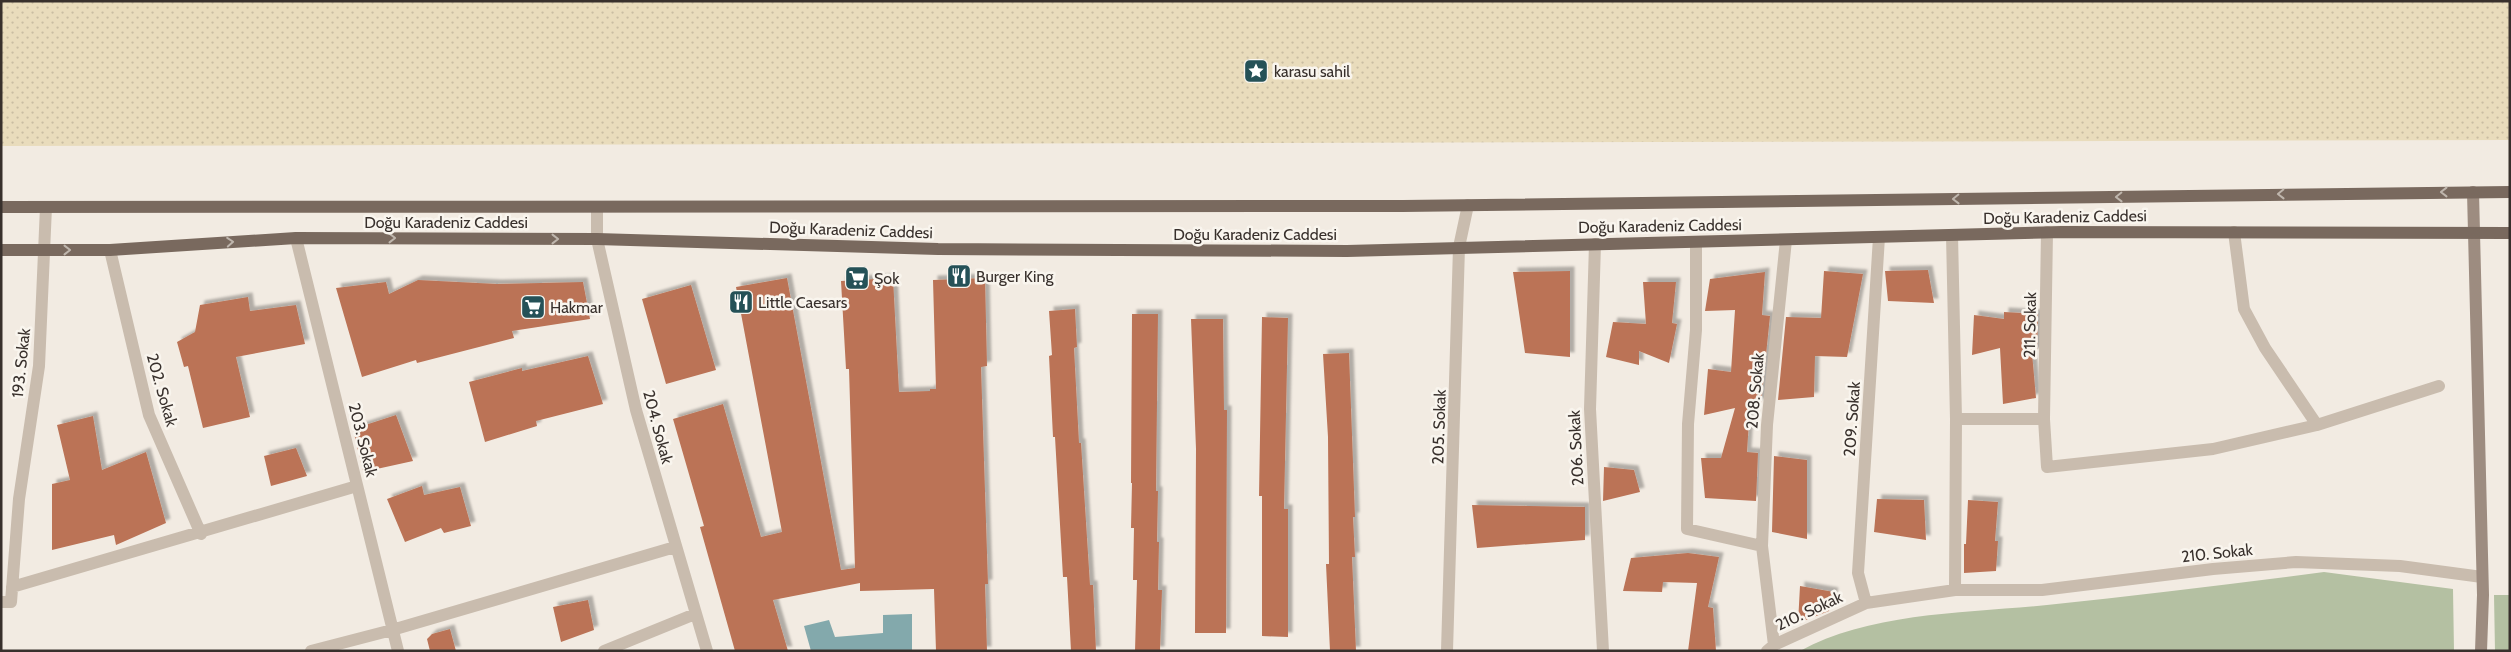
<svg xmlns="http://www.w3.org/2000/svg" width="2511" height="652" viewBox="0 0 2511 652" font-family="Cabin,sans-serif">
<defs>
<pattern id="sand-dots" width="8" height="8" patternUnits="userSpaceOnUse" patternTransform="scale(1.25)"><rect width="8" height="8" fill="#e9dcbc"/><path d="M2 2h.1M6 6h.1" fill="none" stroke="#c9bda2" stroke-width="1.8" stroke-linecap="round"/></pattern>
<filter id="shadow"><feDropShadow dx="4.5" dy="-4.5" stdDeviation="1" flood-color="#0004"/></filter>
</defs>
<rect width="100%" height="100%" fill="#f2ebe2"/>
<path fill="url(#sand-dots)" d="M 1,1 L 2510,1 L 2510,140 L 1,146 Z"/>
<path fill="#b4c0a2" d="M 2324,572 L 2453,589 L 2454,651 L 1800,651 C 1870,612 1969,613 2047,605 C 2140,595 2232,584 2324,572 Z
M 2494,595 L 2510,595 L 2510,651 L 2495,651 Z"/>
<path fill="#83a9ac" d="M 912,614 L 912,651 L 811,651 L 804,626 L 829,620 L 835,637 L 883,633 L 883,615 Z"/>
<path fill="#bb7356" filter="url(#shadow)" d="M 1928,270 L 1934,303 L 1888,301 L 1885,271 Z
M 1570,271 L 1570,357 L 1525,353 L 1513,272 Z
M 1824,271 L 1863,274 L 1847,357 L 1815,356 L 1814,397 L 1778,400 L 1786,317 L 1821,318 Z
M 1765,272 L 1762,315 L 1770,316 L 1761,403 L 1750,405 L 1747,452 L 1758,453 L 1756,501 L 1705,498 L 1701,458 L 1721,458 L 1735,408 L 1704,415 L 1708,369 L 1731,372 L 1735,310 L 1705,311 L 1710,279 Z
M 787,278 L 841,570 L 855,568 L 849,369 L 846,369 L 841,281 L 893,278 L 899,392 L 930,391 L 930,389 L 936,389 L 933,280 L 985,278 L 987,366 L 981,367 L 988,584 L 985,584 L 987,651 L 936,651 L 934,589 L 860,591 L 860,583 L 773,600 L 788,651 L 735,651 L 700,527 L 704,526 L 673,419 L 723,404 L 761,537 L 782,532 L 736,287 Z
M 418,280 L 497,284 L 583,282 L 590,319 L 512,331 L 514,338 L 417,363 L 416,360 L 362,377 L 336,288 L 386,282 L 389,294 Z
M 1643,282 L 1676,282 L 1672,323 L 1677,324 L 1669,363 L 1639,351 L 1639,365 L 1606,357 L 1613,322 L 1646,324 Z
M 691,285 L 716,370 L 666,384 L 642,299 Z
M 248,297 L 250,311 L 296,305 L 305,344 L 236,357 L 250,417 L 203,428 L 188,366 L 184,367 L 177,342 L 195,332 L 200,305 Z
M 1075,309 L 1077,347 L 1074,348 L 1079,443 L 1081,443 L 1090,585 L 1093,585 L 1096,651 L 1071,651 L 1067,577 L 1063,577 L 1055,437 L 1053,437 L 1049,356 L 1052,355 L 1049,311 Z
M 2004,312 L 2038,314 L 2037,352 L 2032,353 L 2036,398 L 2003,404 L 2000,348 L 1972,355 L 1974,315 L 2004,319 Z
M 1132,314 L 1158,314 L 1156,491 L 1158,491 L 1157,542 L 1159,542 L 1158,590 L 1162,590 L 1160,651 L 1135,651 L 1137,580 L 1133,580 L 1134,528 L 1131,528 L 1132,483 L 1131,483 Z
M 1262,317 L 1288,318 L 1284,509 L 1288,509 L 1288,637 L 1262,636 L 1262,496 L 1259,496 Z
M 1191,319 L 1223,319 L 1224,410 L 1227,410 L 1226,633 L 1195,633 L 1196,449 Z
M 1349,353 L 1355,517 L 1353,517 L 1355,557 L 1352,557 L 1356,651 L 1330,651 L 1326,564 L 1329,564 L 1328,437 L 1323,354 Z
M 588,356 L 603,404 L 536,421 L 537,426 L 485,442 L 469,382 L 522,368 L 522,371 Z
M 396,415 L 413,461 L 363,472 L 353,429 Z
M 93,416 L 102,470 L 146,452 L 166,523 L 116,545 L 114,535 L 52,550 L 52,484 L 70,480 L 57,425 Z
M 296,448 L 307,476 L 271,486 L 264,456 Z
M 1774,456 L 1807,460 L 1807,539 L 1772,532 Z
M 1604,467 L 1634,470 L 1640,492 L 1603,501 Z
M 422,486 L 424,495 L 460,487 L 471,526 L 444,533 L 441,528 L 405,542 L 387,499 Z
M 1877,499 L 1924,500 L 1926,540 L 1874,532 Z
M 1968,500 L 1998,502 L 1995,541 L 1998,541 L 1996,571 L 1964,573 L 1964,544 L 1966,544 Z
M 1472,505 L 1585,507 L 1585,540 L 1477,548 Z
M 1688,553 L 1719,557 L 1708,607 L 1713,608 L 1716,651 L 1688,651 L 1697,583 L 1663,582 L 1662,592 L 1623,591 L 1631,558 Z
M 1800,586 L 1834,592 L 1829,611 L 1798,623 Z
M 588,600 L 594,630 L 561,642 L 553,607 Z
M 450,629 L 456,651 L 430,651 L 427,639 L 432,634 Z"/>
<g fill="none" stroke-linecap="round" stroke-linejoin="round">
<path stroke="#c9bcae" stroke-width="12" d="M 597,208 L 597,239 L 636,410 L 707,651
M 1952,235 L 1956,419 L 1955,590
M 296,238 L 398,651
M 1696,242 L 1696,330 L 1688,424 L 1687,529 L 1762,546 L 1774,645
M 1595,244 L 1590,409 L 1603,651
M 110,250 L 149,415 L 201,534
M 1956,419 L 2044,419 L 2047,467 L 2213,449 L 2317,425 L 2265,348 L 2244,309 L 2234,232
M 2044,419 L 2047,232
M 2317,425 L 2439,386
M 1762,546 L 1767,425 L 1786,240
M 12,587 L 357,486
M 1,602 L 11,602 L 19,499 L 39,366 L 46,207
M 1866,603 L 1858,573 L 1879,237
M 311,651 L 392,630 L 675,547
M 604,651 L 695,614
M 1447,651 L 1459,247 L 1468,205
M 1767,651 L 1774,645 L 1866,603 L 1955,590 L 2042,590 L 2213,569 L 2296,562 L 2400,566 L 2482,577"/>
<path stroke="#9d8c80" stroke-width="12" d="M 2473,192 L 2483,595 L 2481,651"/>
<path stroke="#79695e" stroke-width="12" d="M 1,207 L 1403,206 L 2510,192
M 1,250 L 110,250 L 296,238 L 597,239 L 938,249 L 1347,251 L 2062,232 L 2510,233"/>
</g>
<defs><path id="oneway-chevron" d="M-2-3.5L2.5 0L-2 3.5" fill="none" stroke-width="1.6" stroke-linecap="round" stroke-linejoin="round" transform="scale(1.25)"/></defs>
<g stroke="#bfb6ad">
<use href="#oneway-chevron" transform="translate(2444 192) rotate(180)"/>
<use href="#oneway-chevron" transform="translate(2281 194) rotate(179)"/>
<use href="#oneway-chevron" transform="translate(2119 197) rotate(179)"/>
<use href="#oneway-chevron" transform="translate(1956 199) rotate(179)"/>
<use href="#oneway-chevron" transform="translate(392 238)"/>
<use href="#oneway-chevron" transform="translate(555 239)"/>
<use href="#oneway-chevron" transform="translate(230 242) rotate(-4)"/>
<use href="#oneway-chevron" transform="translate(67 250)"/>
</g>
<defs>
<symbol id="sight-square" viewBox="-11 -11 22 22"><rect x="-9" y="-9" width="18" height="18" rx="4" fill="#255157" stroke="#f9f5ee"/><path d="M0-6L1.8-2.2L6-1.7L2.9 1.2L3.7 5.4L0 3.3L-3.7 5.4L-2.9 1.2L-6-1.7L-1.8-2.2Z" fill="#fff"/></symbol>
<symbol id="restaurant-square" viewBox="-11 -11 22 22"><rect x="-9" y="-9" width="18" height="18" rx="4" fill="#255157" stroke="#f9f5ee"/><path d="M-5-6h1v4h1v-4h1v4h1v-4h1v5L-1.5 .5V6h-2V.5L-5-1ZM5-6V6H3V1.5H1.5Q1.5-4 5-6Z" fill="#fff"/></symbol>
<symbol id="supermarket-square" viewBox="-11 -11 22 22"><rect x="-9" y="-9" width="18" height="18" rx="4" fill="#255157" stroke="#f9f5ee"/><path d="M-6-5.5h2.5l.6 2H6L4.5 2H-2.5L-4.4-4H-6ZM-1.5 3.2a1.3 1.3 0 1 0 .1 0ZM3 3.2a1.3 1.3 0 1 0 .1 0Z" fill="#fff"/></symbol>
</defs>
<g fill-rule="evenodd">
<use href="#sight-square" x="1242" y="57" width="28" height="28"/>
<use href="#restaurant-square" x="945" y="262" width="28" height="28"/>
<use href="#supermarket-square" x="843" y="264" width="28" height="28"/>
<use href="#restaurant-square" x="727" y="288" width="28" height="28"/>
<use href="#supermarket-square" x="519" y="293" width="28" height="28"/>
</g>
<g text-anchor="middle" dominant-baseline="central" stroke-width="5" stroke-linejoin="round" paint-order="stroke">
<g font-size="16" fill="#38302c" stroke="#f9f5ee" text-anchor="start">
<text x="1274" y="71">karasu sahil</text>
<text x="976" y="276">Burger King</text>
<text x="874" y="278">Şok</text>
<text x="758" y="302">Little Caesars</text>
<text x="550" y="307">Hakmar</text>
</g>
<g font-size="16" fill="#38302c" stroke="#f9f5ee">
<text transform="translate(2065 217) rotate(-1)">Doğu Karadeniz Caddesi</text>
<text x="446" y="222">Doğu Karadeniz Caddesi</text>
<text transform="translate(1660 226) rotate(-1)">Doğu Karadeniz Caddesi</text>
<text transform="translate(851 230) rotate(2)">Doğu Karadeniz Caddesi</text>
<text x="1255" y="234">Doğu Karadeniz Caddesi</text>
<text transform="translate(2030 325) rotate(-89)">211. Sokak</text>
<text transform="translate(21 363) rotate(-84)">193. Sokak</text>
<text transform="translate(162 390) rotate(74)">202. Sokak</text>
<text transform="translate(1755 391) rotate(-85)">208. Sokak</text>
<text transform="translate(1852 419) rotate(-86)">209. Sokak</text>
<text transform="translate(658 427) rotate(75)">204. Sokak</text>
<text transform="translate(1439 427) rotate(-88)">205. Sokak</text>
<text transform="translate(363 440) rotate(76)">203. Sokak</text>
<text transform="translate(1576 448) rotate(-93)">206. Sokak</text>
<text transform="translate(2217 553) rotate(-6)">210. Sokak</text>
<text transform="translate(1809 611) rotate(-25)">210. Sokak</text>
</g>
</g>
<rect width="2511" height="652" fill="none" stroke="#38302c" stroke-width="5"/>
</svg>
